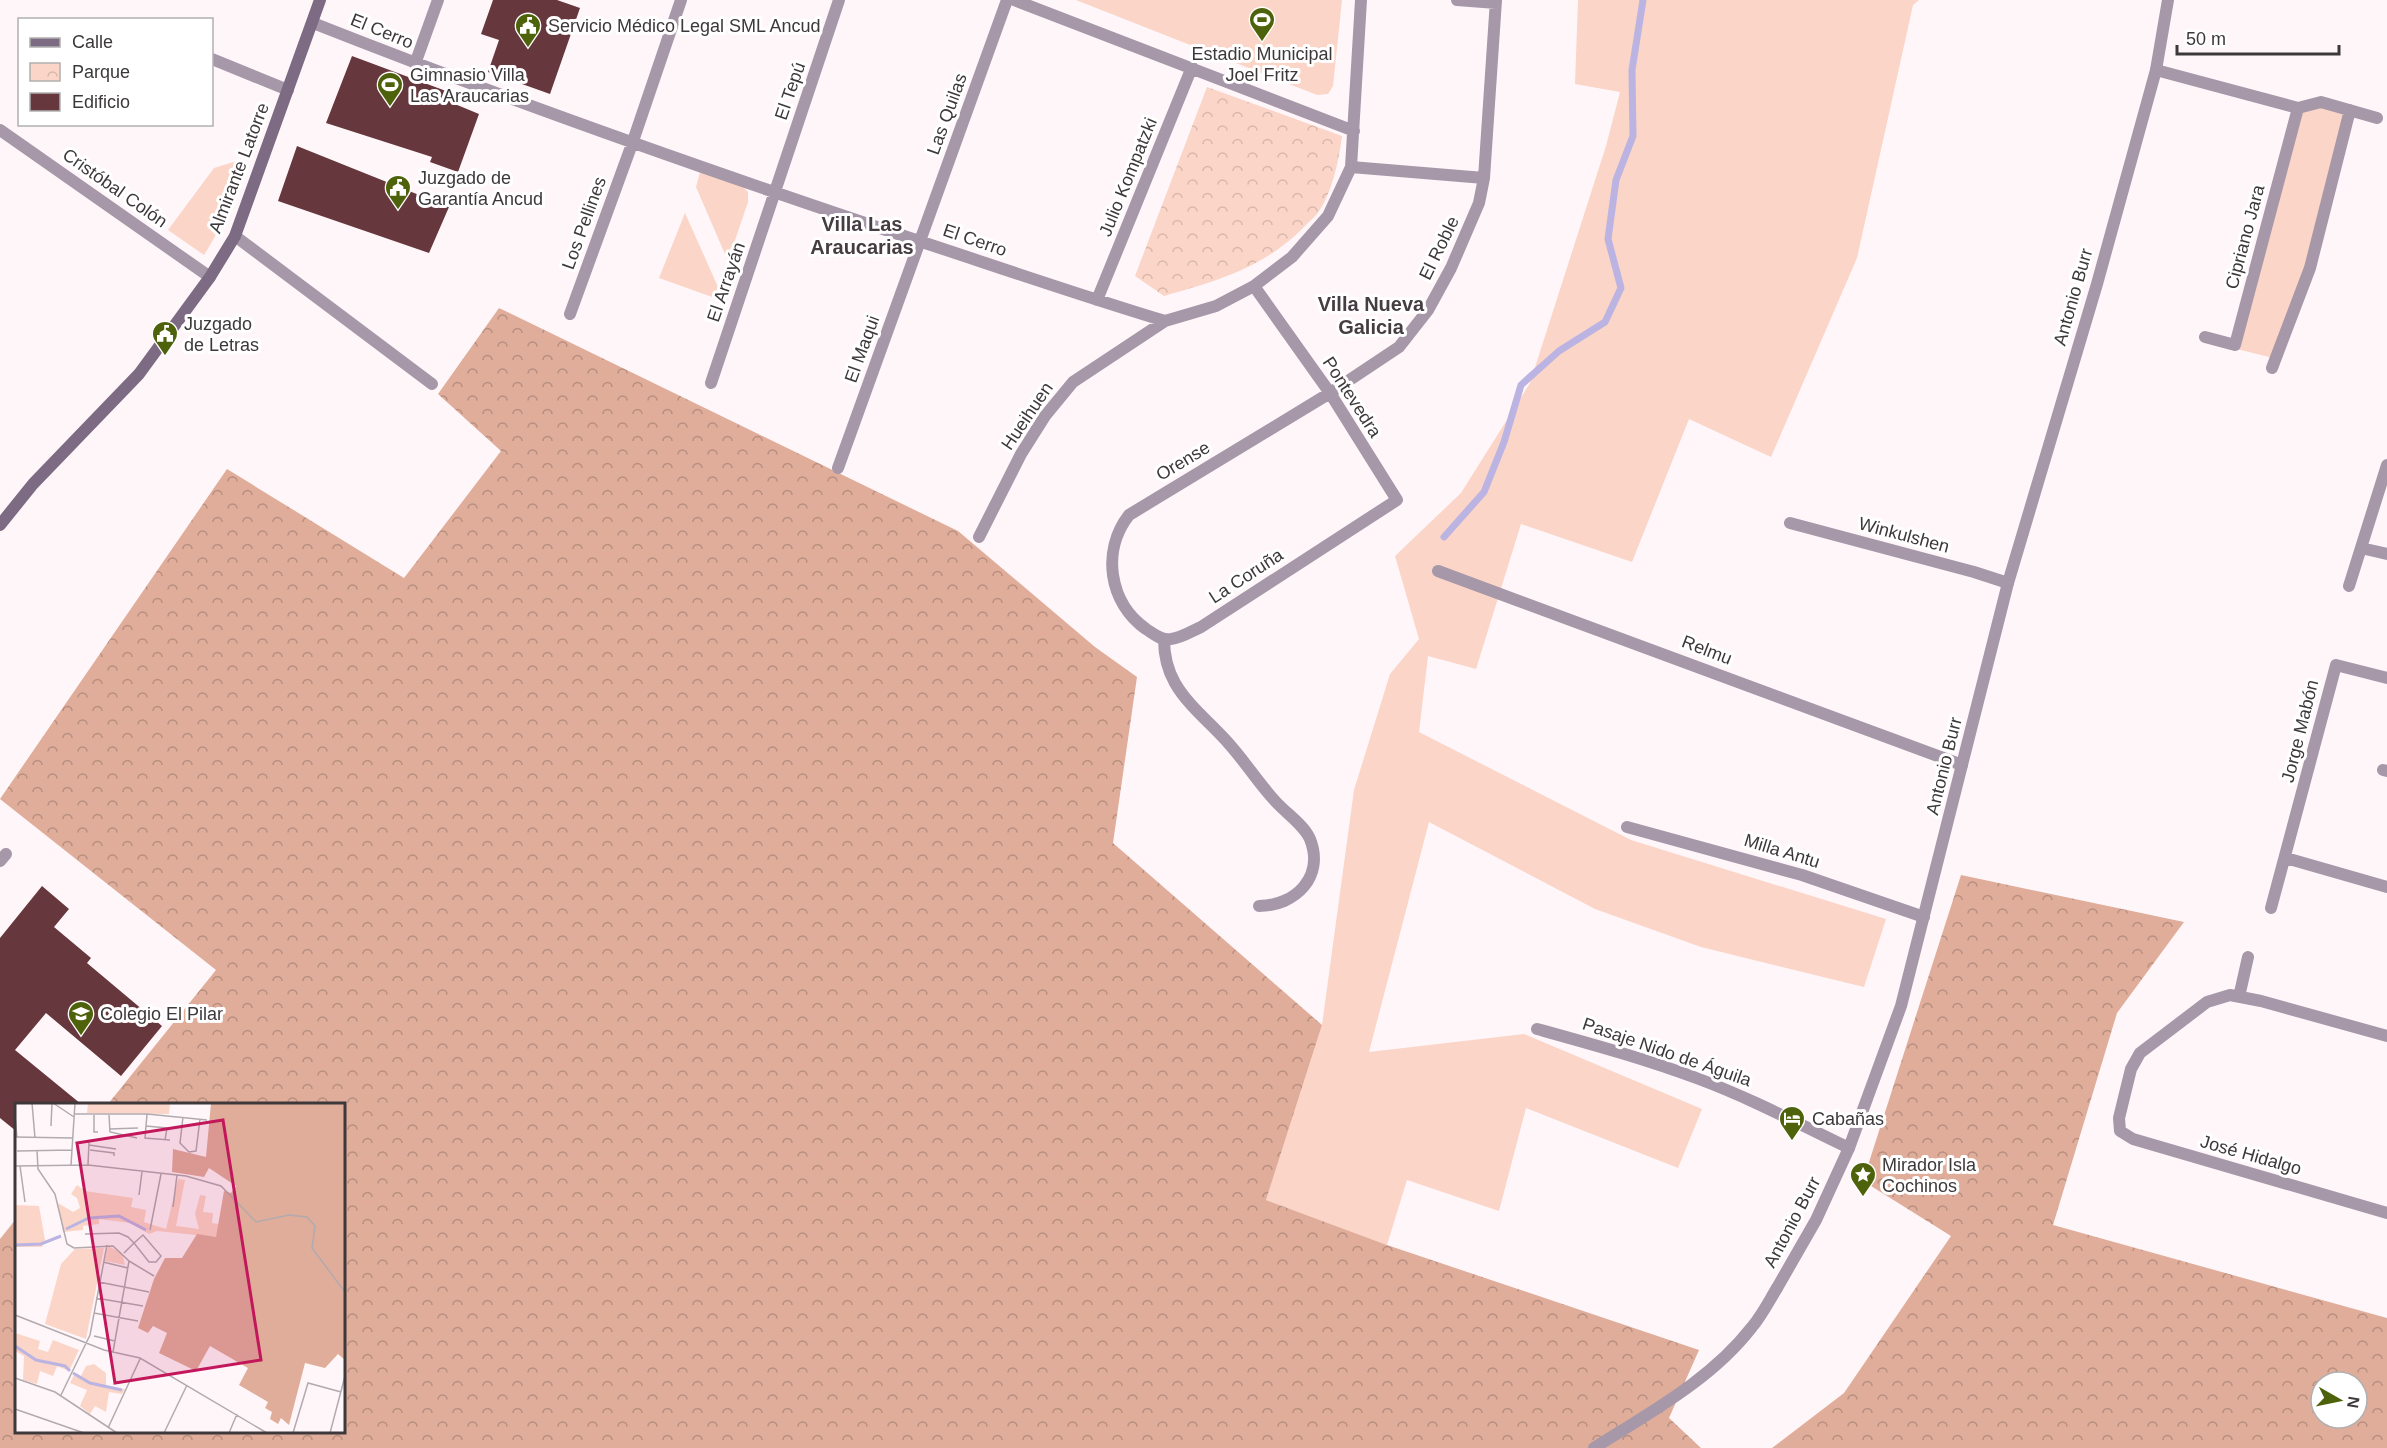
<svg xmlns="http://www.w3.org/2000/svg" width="2387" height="1448" viewBox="0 0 2387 1448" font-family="Arial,sans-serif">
<defs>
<pattern id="forest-crowns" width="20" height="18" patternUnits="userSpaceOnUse" patternTransform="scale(1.5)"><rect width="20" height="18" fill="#e0ad9a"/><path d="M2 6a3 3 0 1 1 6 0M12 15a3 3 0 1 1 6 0" fill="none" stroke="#b78e7f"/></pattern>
<pattern id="park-crowns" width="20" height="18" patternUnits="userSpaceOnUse" patternTransform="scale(1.5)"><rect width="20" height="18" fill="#fbd5c7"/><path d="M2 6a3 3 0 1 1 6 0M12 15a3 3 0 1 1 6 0" fill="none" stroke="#d8b8ac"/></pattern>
</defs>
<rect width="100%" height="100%" fill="#fff6fa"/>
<path fill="#fbd5c7" d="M 1076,0 L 1342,0 L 1333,86 L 1328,94 L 1317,95 Z
M 1578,0 L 1919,0 L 1913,5 L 1857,258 L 1771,457 L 1689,419 L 1632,562 L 1521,524 L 1476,669 L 1428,656 L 1419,732 L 1631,840 L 1886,919 L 1864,987 L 1701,947 L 1595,909 L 1429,822 L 1369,1052 L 1524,1034 L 1702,1109 L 1678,1168 L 1526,1108 L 1499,1211 L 1407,1180 L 1387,1245 L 1266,1200 L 1322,1025 L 1354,790 L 1390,674 L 1419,639 L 1395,556 L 1461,493 L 1530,383 L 1606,146 L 1620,92 L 1575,84 Z
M 2322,106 L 2346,113 L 2307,265 L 2273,358 L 2237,349 L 2303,111 Z
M 237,161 C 236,197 223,225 204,255 L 168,230 L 214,168 Z
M 700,172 L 741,185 L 748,192 L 748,202 L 728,261 L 696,187 Z
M 685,213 L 718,287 L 715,298 L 659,278 Z"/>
<path fill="url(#forest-crowns)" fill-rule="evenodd" d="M 499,308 L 958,531 L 1095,647 L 1137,677 L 1113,843 L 1322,1025 L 1266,1200 L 1387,1245 L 1699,1350 L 1669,1418 L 1701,1448 L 0,1448 L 0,1239 L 16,1219 L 16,1432 L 344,1432 L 344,1104 L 108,1104 L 216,970 L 0,799 L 227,469 L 404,578 L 501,451 L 438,394 Z
M 1961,875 L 2184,922 L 2117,1013 L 2053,1225 L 2387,1318 L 2387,1448 L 1772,1448 L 1844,1393 L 1951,1236 L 1863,1181 ZM 2321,1382 L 2357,1382 L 2357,1418 L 2321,1418 Z"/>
<path fill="url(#park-crowns)" d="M 1207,87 L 1342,136 C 1339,160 1332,194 1317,214 C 1312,220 1305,225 1300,231 C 1260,269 1216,281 1164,296 L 1135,276 Z"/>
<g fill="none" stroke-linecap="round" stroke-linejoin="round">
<path stroke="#bbb4e3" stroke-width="7" d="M 1444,537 L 1484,492 L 1504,442 L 1521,385 L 1559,351 L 1605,322 L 1621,288 L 1608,239 L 1616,180 L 1633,136 L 1632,70 L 1643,0"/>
</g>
<path fill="#66383d" d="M 493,0 L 557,0 L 580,8 L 550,94 L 488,72 L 499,40 L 481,34 Z
M 352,56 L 454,94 L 450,102 L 479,114 L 458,172 L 430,162 L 432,157 L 326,123 Z
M 297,146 L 449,207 L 429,253 L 278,201 Z
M 42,886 L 69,909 L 54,927 L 91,958 L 87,963 L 162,1026 L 121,1076 L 46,1013 L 15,1050 L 81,1104 L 16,1104 L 16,1131 L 0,1118 L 0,938 Z"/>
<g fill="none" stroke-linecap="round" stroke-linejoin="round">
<path stroke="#a698a9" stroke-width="12" d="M 212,59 L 288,90
M 235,236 L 432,384
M 1164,639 C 1164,655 1167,669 1175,683 C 1188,706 1213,725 1230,745 C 1246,763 1259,784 1276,802 C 1287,814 1304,825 1310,839 C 1325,877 1295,906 1259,906
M 0,861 L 6,854
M 1537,1029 C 1591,1044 1646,1059 1699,1079 C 1750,1098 1799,1124 1849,1148"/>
<path stroke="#a698a9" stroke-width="12" d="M 1014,0 L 1354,131
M 1457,0 L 1496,3
M 313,23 C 513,102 715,173 919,241 C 1001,268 1082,296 1165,321 L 1216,306 L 1254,286 L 1292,257 L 1328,216 L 1351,167 L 1361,0
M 415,64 L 438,0
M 2156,70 L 2298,108 L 2321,102 L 2377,118
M 0,130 L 210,277
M 1351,167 L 1484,178
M 1254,286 L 1330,393 L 1397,500 L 1201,627 C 1192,631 1181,638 1171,639 C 1162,641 1154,634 1146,629 C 1109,603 1101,551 1129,515 L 1330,393 L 1399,347 L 1428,310 L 1451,268 L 1479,203 L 1484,178 L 1496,0
M 1097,300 L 1192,67
M 570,314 L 632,144 L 681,0
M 2205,337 L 2235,345 L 2298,108
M 2272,368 L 2310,268 L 2350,110
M 711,383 L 839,0
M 838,468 L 1007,0
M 1790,523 L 1974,572 L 2008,583
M 979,537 L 1021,454 L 1045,416 L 1073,382 L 1165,321
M 2361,548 L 2387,554
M 1438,571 L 1962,765
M 2349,586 L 2387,465
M 2383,770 L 2387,771
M 1627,827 L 1802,875 L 1924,917
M 2286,858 L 2387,887
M 2271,908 L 2336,665 L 2387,678
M 2239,997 L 2248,957
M 2387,1036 L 2261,1001 L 2230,995 L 2207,1002 L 2140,1053 L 2131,1069 L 2119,1118 L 2120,1131 L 2133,1139 L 2387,1213
M 1594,1448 C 1649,1413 1711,1380 1752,1327 C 1762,1315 1769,1301 1777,1288"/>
<path stroke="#a698a9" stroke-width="12" d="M 1777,1288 L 1816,1220 L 1849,1148 L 1901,1006 L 2008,583 L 2097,284 L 2156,70 L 2168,0"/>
<path stroke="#7d6a83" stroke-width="12" d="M 0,525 L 33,484 L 139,374 L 210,277 L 235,236 L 320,0"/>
</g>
<defs>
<symbol id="stadium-pin" viewBox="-11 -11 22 30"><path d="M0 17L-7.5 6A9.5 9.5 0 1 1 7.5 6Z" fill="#4e620b" stroke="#fff"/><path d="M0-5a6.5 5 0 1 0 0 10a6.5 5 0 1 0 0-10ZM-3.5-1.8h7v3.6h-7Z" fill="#fff"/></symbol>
<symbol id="civic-pin" viewBox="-11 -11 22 30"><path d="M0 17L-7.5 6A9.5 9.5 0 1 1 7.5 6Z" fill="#4e620b" stroke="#fff"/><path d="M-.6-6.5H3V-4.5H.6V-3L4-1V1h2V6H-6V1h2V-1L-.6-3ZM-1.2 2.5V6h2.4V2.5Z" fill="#fff"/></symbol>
<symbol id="school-pin" viewBox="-11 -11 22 30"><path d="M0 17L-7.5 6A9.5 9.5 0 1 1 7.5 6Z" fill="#4e620b" stroke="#fff"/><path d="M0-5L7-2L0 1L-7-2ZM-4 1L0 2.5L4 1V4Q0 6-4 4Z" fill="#fff"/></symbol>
<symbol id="hotel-pin" viewBox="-11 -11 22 30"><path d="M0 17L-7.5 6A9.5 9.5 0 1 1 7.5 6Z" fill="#4e620b" stroke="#fff"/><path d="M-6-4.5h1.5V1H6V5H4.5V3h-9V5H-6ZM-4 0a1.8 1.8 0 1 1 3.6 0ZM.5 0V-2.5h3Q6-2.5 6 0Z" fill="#fff"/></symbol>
<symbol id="sight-pin" viewBox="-11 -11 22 30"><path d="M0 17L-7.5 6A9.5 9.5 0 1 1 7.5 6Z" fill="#4e620b" stroke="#fff"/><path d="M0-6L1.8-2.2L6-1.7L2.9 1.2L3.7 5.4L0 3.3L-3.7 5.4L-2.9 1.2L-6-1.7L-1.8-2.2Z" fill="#fff"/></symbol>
</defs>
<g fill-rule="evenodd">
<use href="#stadium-pin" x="1247" y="5" width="30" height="40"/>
<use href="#civic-pin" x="513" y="11" width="30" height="40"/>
<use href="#stadium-pin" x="375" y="70" width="30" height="40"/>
<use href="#civic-pin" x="383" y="173" width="30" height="40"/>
<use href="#civic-pin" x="150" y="319" width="30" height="40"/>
<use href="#school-pin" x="66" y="999" width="30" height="40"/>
<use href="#hotel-pin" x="1777" y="1104" width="30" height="40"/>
<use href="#sight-pin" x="1848" y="1160" width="30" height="40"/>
</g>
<g text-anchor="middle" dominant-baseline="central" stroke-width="6" stroke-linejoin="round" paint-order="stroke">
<g font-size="18" fill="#3d393b" stroke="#fff" text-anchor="start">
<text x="548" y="26">Servicio Médico Legal SML Ancud</text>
<text x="1262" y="54" text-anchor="middle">Estadio Municipal<tspan x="1262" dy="21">Joel Fritz</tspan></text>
<text x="410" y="75">Gimnasio Villa<tspan x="410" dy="21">Las Araucarias</tspan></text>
<text x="418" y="178">Juzgado de<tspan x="418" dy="21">Garantía Ancud</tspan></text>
<text x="184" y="324">Juzgado<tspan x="184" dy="21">de Letras</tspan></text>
<text x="100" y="1014">Colegio El Pilar</text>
<text x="1812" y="1119">Cabañas</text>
<text x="1882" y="1165">Mirador Isla<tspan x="1882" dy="21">Cochinos</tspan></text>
</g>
<g font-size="18" fill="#3d393b" stroke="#fff">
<text transform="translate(382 31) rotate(22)">El Cerro</text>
<text transform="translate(790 91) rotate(-71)">El Tepú</text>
<text transform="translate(947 114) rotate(-70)">Las Quilas</text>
<text transform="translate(239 168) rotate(-69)">Almirante Latorre</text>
<text transform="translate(1128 177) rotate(-68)">Julio Kompatzki</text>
<text transform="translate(115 188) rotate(35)">Cristóbal Colón</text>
<text transform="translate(584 223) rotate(-70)">Los Pellines</text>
<text transform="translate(2245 237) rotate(-75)">Cipriano Jara</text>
<text transform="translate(975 240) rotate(19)">El Cerro</text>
<text transform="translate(1439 248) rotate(-64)">El Roble</text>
<text transform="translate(726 282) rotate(-71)">El Arrayán</text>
<text transform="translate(2073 297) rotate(-74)">Antonio Burr</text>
<text transform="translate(862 349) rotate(-70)">El Maqui</text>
<text transform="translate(1352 397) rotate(57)">Pontevedra</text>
<text transform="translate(1027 416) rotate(-56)">Hueihuen</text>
<text transform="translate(1183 461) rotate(-31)">Orense</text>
<text transform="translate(1904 535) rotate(15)">Winkulshen</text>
<text transform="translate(1246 576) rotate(-33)">La Coruña</text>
<text transform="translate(1707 650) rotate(21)">Relmu</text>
<text transform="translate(2300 731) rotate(-76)">Jorge Mabón</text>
<text transform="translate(1944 766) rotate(-76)">Antonio Burr</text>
<text transform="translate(1782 851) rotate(17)">Milla Antu</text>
<text transform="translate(1667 1052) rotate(19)">Pasaje Nido de Águila</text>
<text transform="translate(2251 1155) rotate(16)">José Hidalgo</text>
<text transform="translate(1792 1222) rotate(-62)">Antonio Burr</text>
</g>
<g font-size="20" font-weight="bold" fill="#453d41" stroke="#fff">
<text x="862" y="224">Villa Las<tspan x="862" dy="23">Araucarias</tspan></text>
<text x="1371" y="304">Villa Nueva<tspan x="1371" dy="23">Galicia</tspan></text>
</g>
</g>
<g transform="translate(15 1103)">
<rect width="330" height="330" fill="#fff6fa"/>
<path d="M 73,0 L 155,0 L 154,11 L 72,10 ZM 163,76 L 170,77 L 161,123 L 184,126 L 180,111 L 185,92 L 191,93 L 188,109 L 198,110 L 197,120 L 204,121 L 201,134 L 142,128 L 134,131 L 115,120 L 84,116 L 84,121 L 68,123 L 68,127 L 48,129 L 43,100 L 58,109 L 65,105 L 62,95 L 56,91 L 62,82 L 70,88 L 118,95 L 116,104 L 131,107 L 129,119 L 151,126 ZM 0,102 L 24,103 L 30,137 L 27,144 L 0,144 ZM 89,145 L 71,236 L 30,221 L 46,161 L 60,146 ZM 0,230 L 25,238 L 23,246 L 33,249 L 38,237 L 64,247 L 54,268 L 42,263 L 38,273 L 25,268 L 22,281 L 8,277 L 9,253 L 0,248 ZM 79,261 L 91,270 L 91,285 L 110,286 L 107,291 L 94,289 L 91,309 L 80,303 L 75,311 L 65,303 L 72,287 L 55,280 L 59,272 L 65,275 L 71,263 Z" fill="#fbd5c7"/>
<path d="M 196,0 L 330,0 L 330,257 L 323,251 L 310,265 L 290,260 L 274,322 L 266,315 L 263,321 L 255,316 L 257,309 L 250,305 L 253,299 L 224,282 L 233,265 L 195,243 L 181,268 L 144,250 L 152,230 L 138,223 L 133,230 L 123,225 L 139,176 L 150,155 L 167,155 L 182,131 L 201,134 L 209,88 L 216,90 L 221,83 L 194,65 L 189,74 L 157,69 L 158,46 L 191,54 Z" fill="#e0ad9a"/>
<path d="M 93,143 L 107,150 L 110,162 L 90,158 Z" fill="#fbd5c7"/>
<path fill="none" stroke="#bbb4e3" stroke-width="3" d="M 51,126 L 74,115 L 104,113 L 131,127M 0,142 L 26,141 L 46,133M 0,243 L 21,257 L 50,263 L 55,268M 58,270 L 75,280 L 107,287"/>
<path fill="none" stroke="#b1aaae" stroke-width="1.5" d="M 17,0 L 20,35M 38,0 L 59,14M 60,11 L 132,11 L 192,17M 132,11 L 130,35 L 155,37M 0,12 L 2,35M 79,12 L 79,29 L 83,29M 94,12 L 95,29 L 122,35M 168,14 L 165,40 L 174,49 L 181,48 L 185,16M 36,23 L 37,0M 131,23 L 152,25 L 150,37M 94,26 L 123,25M 0,34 L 58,35M 74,42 L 101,46M 22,47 L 23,66 L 40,91 L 52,141 L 59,145 L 98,143 L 114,158 L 98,249M 75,47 L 99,50 L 99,53M 2,48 L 57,47M 56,62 L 60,0M 73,62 L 74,39M 0,63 L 73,62 L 171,73 L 206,83 L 241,119 L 274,112 L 292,114 L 300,123 L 297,145 L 330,189M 5,63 L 10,99M 124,92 L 127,69M 158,104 L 162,72M 135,127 L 146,71M 70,131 L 104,130 L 113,134 L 119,140 L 134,159 L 141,159 L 146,153 L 128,132 L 119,140 L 109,150M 114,158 L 139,173M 88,159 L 113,165M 84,179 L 134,189M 81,195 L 128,203M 79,210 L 123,218M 0,212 L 89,247 L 125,255 L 252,330M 79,233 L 100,238M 0,275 L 40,289 L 102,330M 46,292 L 75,232 L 92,142M 0,306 L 69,330M 93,325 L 125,256M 149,330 L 172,282M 214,330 L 222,311M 278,330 L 293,280 L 326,289M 315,330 L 330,273"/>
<path fill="#c2185b" fill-opacity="0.15" stroke="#c2185b" stroke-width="3" d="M 208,17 L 246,257 L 100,280 L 62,40 Z"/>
<rect width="330" height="330" fill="none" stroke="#3d393b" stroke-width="3"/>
</g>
<rect x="18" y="18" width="195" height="108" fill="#ffffff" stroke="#b1b0b1" stroke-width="1.5"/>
<rect x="30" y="38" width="30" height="9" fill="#7d6a83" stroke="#b1b0b1" stroke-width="1.5"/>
<text x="72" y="48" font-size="18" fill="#3d393b">Calle</text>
<rect x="30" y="63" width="30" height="18" fill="url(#park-crowns)" stroke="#b1b0b1" stroke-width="1.5"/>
<text x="72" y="78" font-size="18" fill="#3d393b">Parque</text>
<rect x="30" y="93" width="30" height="18" fill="#66383d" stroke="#b1b0b1" stroke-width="1.5"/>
<text x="72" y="108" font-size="18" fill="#3d393b">Edificio</text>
<g transform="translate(2339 1400) rotate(99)"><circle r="28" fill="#ffffff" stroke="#b1b0b1" stroke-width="1.5"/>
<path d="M0-4.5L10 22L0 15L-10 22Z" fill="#4e620b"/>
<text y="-9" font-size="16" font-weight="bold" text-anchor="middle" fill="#3d393b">N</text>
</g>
<path d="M2177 45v9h162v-9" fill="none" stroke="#3d393b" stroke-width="3"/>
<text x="2186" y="45" font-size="18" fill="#3d393b" stroke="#ffffff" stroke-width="4.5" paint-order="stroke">50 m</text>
</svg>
